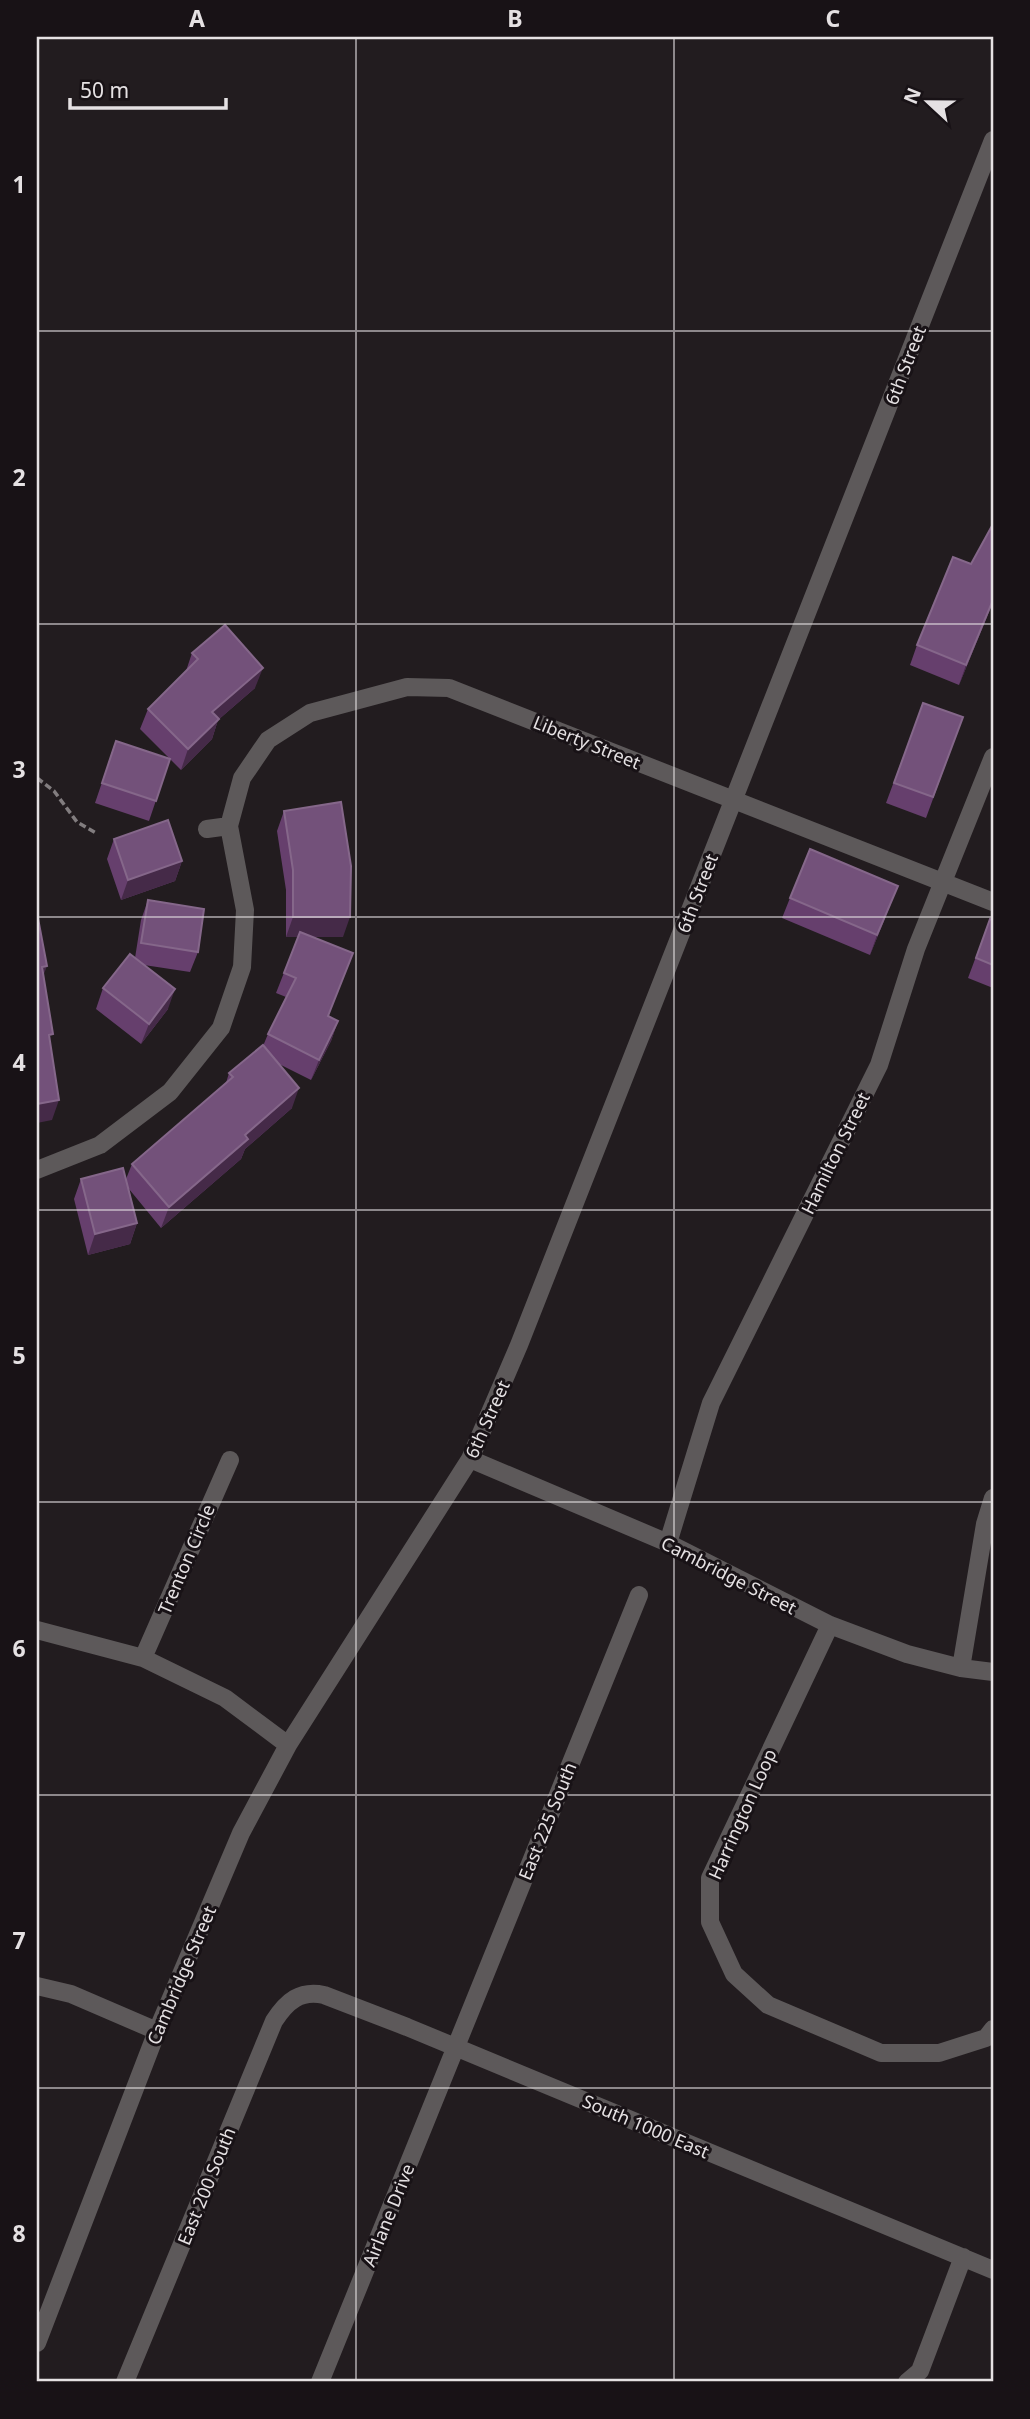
<svg xmlns="http://www.w3.org/2000/svg" width="1030" height="2419" viewBox="0 0 1030 2419" font-family="'Noto Sans',sans-serif">
<rect width="100%" height="100%" fill="#221c1f"/>
<g fill="none" stroke-linecap="round" stroke-linejoin="round">
<path stroke="#827d7f" stroke-width="3.5" stroke-dasharray="7 3.5" stroke-linecap="butt" d="M 37,778 L 54,791 L 77,822 L 96,833"/>
<path stroke="#5d595a" stroke-width="18" d="M 207,829 L 229,826
M 37,1170 L 100,1145 L 170,1092 L 221,1028 L 242,967 L 245,910 L 229,826 L 242,778 L 268,740 L 310,713 L 407,687 L 449,688 L 993,902
M 470,1459 L 668,1543 L 830,1625 L 907,1654 L 961,1668 L 993,1672
M 668,1543 L 711,1403 L 879,1065 L 916,949 L 993,757
M 830,1625 L 710,1878 L 710,1922 L 734,1974 L 768,2005 L 881,2053 L 939,2053 L 986,2038 L 993,2029
M 37,1630 L 143,1658 L 225,1698 L 288,1745
M 143,1658 L 230,1460
M 961,1668 L 985,1524 L 993,1498
M 37,1986 L 71,1994 L 157,2031
M 37,2343 L 157,2031 L 241,1833 L 288,1745 L 470,1459 L 519,1345 L 993,140
M 125,2382 L 274,2021 C 287,2001 300,1990 324,1995 L 407,2027 L 993,2270
M 320,2382 L 639,1595
M 907,2382 L 920,2371 L 963,2257"/>
</g>
<path fill="#663f6d" d="M 993,524 L 993,602 L 959,685 L 910,665 L 917,645 L 971,564 Z
M 192,653 L 255,688 L 218,720 L 212,739 L 181,770 L 140,729 L 148,709 L 186,671 Z
M 923,703 L 963,717 L 926,818 L 886,803 Z
M 116,741 L 170,759 L 149,821 L 95,803 Z
M 284,811 L 343,937 L 313,937 L 329,1016 L 338,1021 L 331,1041 L 311,1080 L 279,1064 L 292,1108 L 245,1149 L 241,1159 L 161,1228 L 129,1189 L 137,1223 L 130,1244 L 88,1255 L 74,1199 L 81,1179 L 126,1179 L 132,1164 L 226,1083 L 229,1073 L 263,1046 L 268,1034 L 286,997 L 276,993 L 298,937 L 286,937 L 286,890 L 277,831 Z
M 114,839 L 182,861 L 175,881 L 121,900 L 107,859 Z
M 898,886 L 870,955 L 782,918 L 790,898 Z
M 148,900 L 198,952 L 190,972 L 144,965 L 168,1009 L 141,1044 L 96,1009 L 103,988 L 135,958 L 141,920 Z
M 990,919 L 993,920 L 993,988 L 968,978 Z"/>
<path fill="#452a48" d="M 993,600 L 993,602 L 959,685 L 966,665 Z
M 263,668 L 255,688 L 218,720 L 212,739 L 181,770 L 188,749 L 212,712 Z
M 182,861 L 175,881 L 121,900 L 128,880 Z
M 898,886 L 890,906 L 870,955 L 877,935 Z
M 293,917 L 350,917 L 343,937 L 286,937 Z
M 47,966 L 39,987 L 42,967 Z
M 175,989 L 168,1009 L 141,1044 L 149,1024 Z
M 338,1021 L 331,1041 L 311,1080 L 319,1060 Z
M 299,1088 L 292,1108 L 245,1149 L 241,1159 L 161,1228 L 169,1207 L 245,1135 Z
M 59,1100 L 52,1120 L 37,1123 L 37,1104 Z
M 137,1223 L 130,1244 L 88,1255 L 95,1234 Z"/>
<path fill="#73517a" stroke="#85678a" stroke-width="2" d="M 993,524 L 993,600 L 966,665 L 917,645 L 953,557 L 971,564 Z
M 225,625 L 263,668 L 212,712 L 219,719 L 188,749 L 148,709 L 198,659 L 192,653 Z
M 923,703 L 963,717 L 933,797 L 894,783 Z
M 116,741 L 170,759 L 156,801 L 102,783 Z
M 341,802 L 351,866 L 350,917 L 293,917 L 293,870 L 284,811 Z
M 168,820 L 182,861 L 128,880 L 114,839 Z
M 810,849 L 898,886 L 877,935 L 790,898 Z
M 148,900 L 204,909 L 198,952 L 141,943 Z
M 37,913 L 47,966 L 42,967 L 53,1034 L 49,1035 L 59,1100 L 37,1104 Z
M 990,919 L 993,920 L 993,965 L 976,958 Z
M 300,932 L 353,953 L 328,1016 L 338,1021 L 319,1060 L 268,1034 L 296,978 L 284,973 Z
M 130,954 L 175,989 L 149,1024 L 103,988 Z
M 263,1045 L 299,1088 L 245,1135 L 248,1139 L 169,1207 L 132,1164 L 233,1077 L 229,1073 Z
M 123,1168 L 137,1223 L 95,1234 L 81,1179 Z"/>
<path fill="none" stroke="#e5e1e3" stroke-width="2" stroke-opacity="0.55" d="M 356,37 L 356,2382M 674,37 L 674,2382M 37,331 L 993,331M 37,624 L 993,624M 37,917 L 993,917M 37,1210 L 993,1210M 37,1502 L 993,1502M 37,1795 L 993,1795M 37,2088 L 993,2088"/>
<g text-anchor="middle" dominant-baseline="central" stroke-width="6" stroke-linejoin="round" paint-order="stroke">
<g font-size="18" fill="#e5e1e3" stroke="#181216">
<text transform="translate(905 365) rotate(-69)">6th Street</text>
<text transform="translate(587 742) rotate(22)">Liberty Street</text>
<text transform="translate(697 893) rotate(-69)">6th Street</text>
<text transform="translate(835 1153) rotate(-64)">Hamilton Street</text>
<text transform="translate(487 1419) rotate(-66)">6th Street</text>
<text transform="translate(186 1559) rotate(-67)">Trenton Circle</text>
<text transform="translate(729 1575) rotate(27)">Cambridge Street</text>
<text transform="translate(742 1814) rotate(-66)">Harrington Loop</text>
<text transform="translate(547 1821) rotate(-68)">East 225 South</text>
<text transform="translate(181 1975) rotate(-67)">Cambridge Street</text>
<text transform="translate(646 2126) rotate(23)">South 1000 East</text>
<text transform="translate(206 2186) rotate(-68)">East 200 South</text>
<text transform="translate(388 2215) rotate(-68)">Airlane Drive</text>
</g>
</g>
<rect width="1030" height="2419" fill="none" stroke="#181216" stroke-width="77"/>
<g transform="translate(928 102) rotate(292)" stroke="#181216" stroke-width="5" paint-order="stroke">
<path d="M0-5L12 26L0 18L-12 26Z" fill="#e5e1e3"/>
<text y="-10" font-size="19" font-weight="bold" text-anchor="middle" fill="#e5e1e3">N</text>
</g>
<path d="M70 98v10h156v-10" fill="none" stroke="#e5e1e3" stroke-width="3.5"/>
<text x="80" y="98" font-size="21" fill="#e5e1e3" stroke="#181216" stroke-width="5" paint-order="stroke">50 m</text>
<rect x="38" y="38" width="954" height="2342" fill="none" stroke="#e5e1e3" stroke-width="2.5"/>
<g font-size="23" text-anchor="middle" font-weight="bold" fill="#e5e1e3">
<text x="197" y="27">A</text>
<text x="515" y="27">B</text>
<text x="833" y="27">C</text>
<text x="19" y="193">1</text>
<text x="19" y="486">2</text>
<text x="19" y="778">3</text>
<text x="19" y="1071">4</text>
<text x="19" y="1364">5</text>
<text x="19" y="1657">6</text>
<text x="19" y="1949">7</text>
<text x="19" y="2242">8</text>
</g>
</svg>
